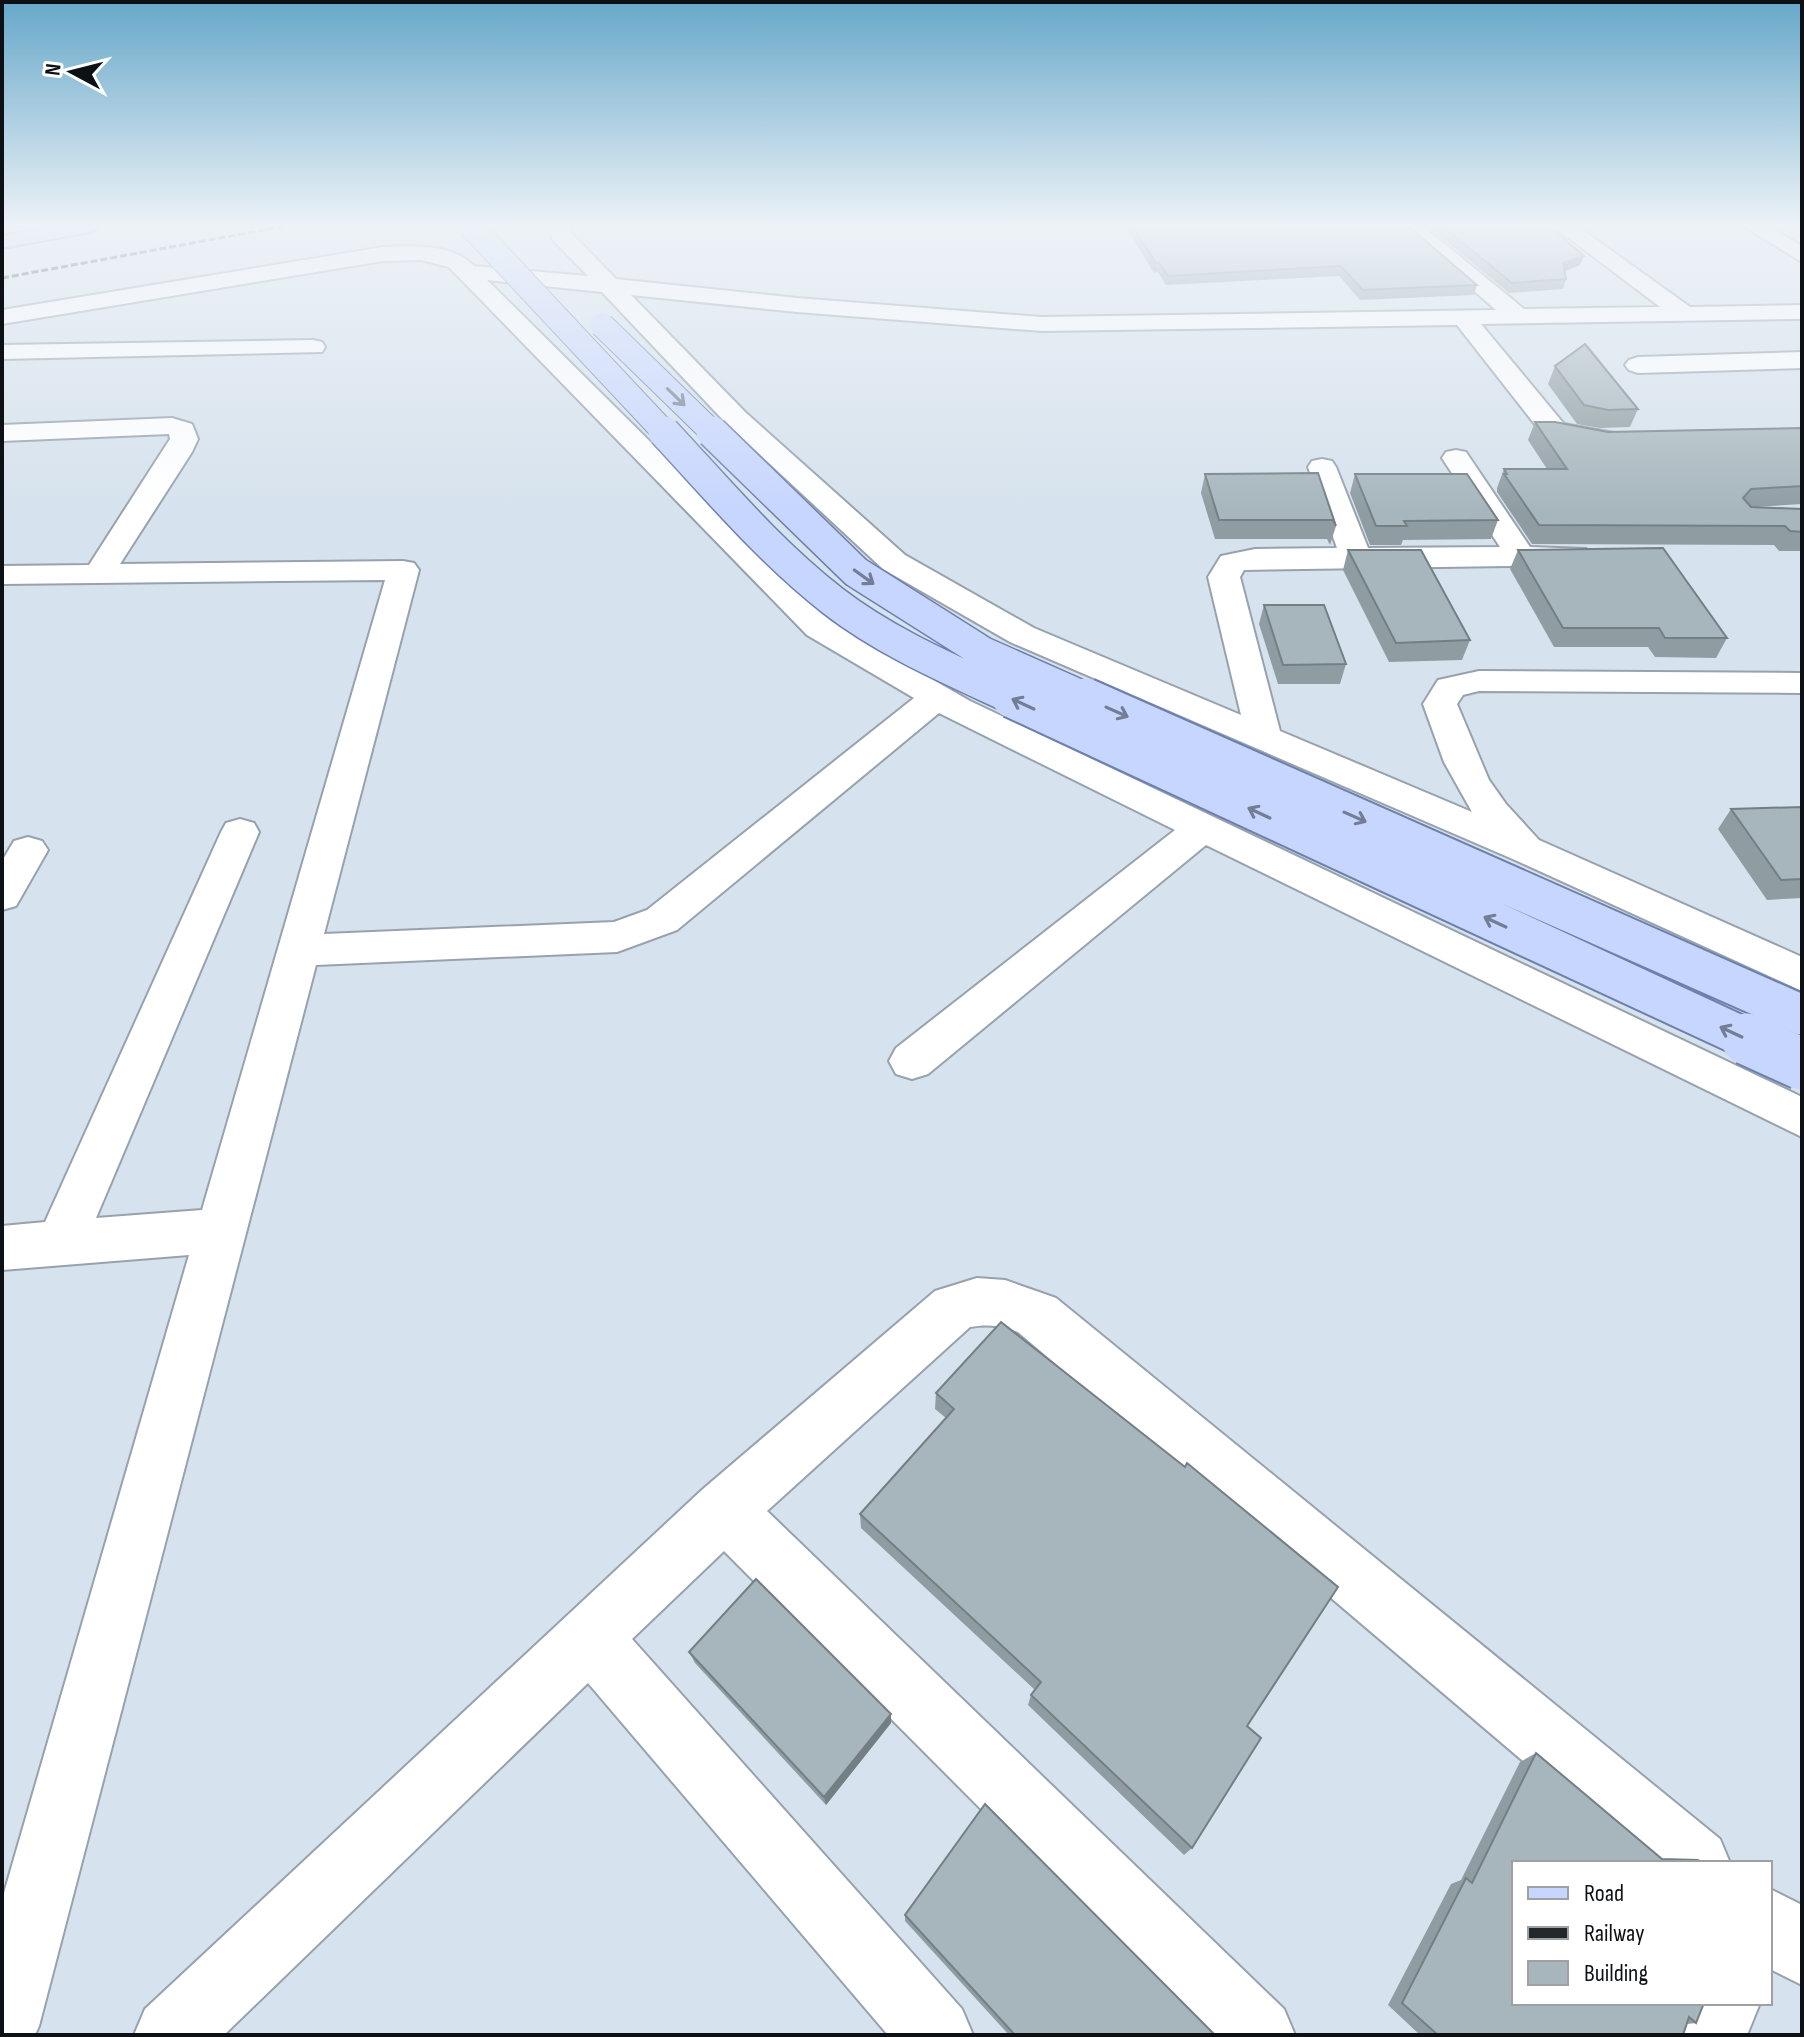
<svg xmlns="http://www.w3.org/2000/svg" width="1804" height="2037" viewBox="0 0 1804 2037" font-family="'Sofia Sans Condensed',sans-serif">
<rect width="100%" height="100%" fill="#d6e2ed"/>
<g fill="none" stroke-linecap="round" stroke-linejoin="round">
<defs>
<path id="minor" d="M 550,226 L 572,226 L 571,233 L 616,279 L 797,298 L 1042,317 L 1496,310 L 1400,226 L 1423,226 L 1524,309 L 1660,307 L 1553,226 L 1577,226 L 1690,307 L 1802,305 L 1802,319 L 1481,324 L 1564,424 L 1614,433 L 1618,439 L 1614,445 L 1604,447 L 1573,444 L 1544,436 L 1457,325 L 1042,331 L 797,312 L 631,295 L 745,412 L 905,555 L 1034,628 L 1241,715 L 1208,577 L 1221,556 L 1255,549 L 1337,548 L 1308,467 L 1312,461 L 1322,459 L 1332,461 L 1336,467 L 1368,548 L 1500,547 L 1442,458 L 1446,452 L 1456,450 L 1466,452 L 1530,547 L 1586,549 L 1590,556 L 1586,563 L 1575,565 L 1244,570 L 1240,577 L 1280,731 L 1472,812 L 1444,762 L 1423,704 L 1438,680 L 1479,671 L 1802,673 L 1802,693 L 1479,691 L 1463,695 L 1457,704 L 1489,780 L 1506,804 L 1539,840 L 1802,957 L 1802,991 L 1515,860 L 1010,642 L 883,569 L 727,424 L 602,292 L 487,280 L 831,621 L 970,701 L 1802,1097 L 1802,1137 L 1206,845 L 928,1074 L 912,1079 L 896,1074 L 889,1061 L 896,1048 L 1175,830 L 939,713 L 677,930 L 617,952 L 316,965 L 39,2026 L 35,2035 L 2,2035 L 2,1900 L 189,1255 L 2,1270 L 2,1226 L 45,1222 L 221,832 L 226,823 L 240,819 L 254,823 L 259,832 L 96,1218 L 202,1210 L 385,580 L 2,584 L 2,566 L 89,565 L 170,439 L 169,434 L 2,441 L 2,425 L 172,418 L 192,424 L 198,439 L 192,452 L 120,564 L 403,561 L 414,563 L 419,570 L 324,934 L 614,922 L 647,910 L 914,698 L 807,635 L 449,267 L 421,260 L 383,261 L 2,324 L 2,310 L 383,247 C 414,246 451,243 474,266 L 588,276 L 552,239 Z
M 1743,226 L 1768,226 L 1802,246 L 1802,262 Z
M 313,340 L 322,342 L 325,347 L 322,352 L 2,359 L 2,345 Z
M 1802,352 L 1802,368 L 1638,373 L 1629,370 L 1625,365 L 1629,360 L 1638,357 Z
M 28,837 L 42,841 L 48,850 L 16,906 L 2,910 L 2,861 L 14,841 Z
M 977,1278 L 1005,1280 L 1056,1298 L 1720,1839 L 1730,1863 L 1643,1863 L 1018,1332 C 1002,1325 987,1324 970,1327 L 767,1511 L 1284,2009 L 1295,2035 L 1206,2035 L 724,1551 L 632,1639 L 962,2009 L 973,2035 L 888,2035 L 588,1683 L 224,2035 L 134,2035 L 145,2009 L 703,1489 L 935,1291 Z
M 1770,1889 L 1802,1905 L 1802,1985 L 1770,1969 Z
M 1687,2003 L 1760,2003 L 1747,2035 L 1673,2035 Z"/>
<path id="major" d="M 54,226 L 100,226 L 90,232 L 2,248 L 2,236 Z"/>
</defs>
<use href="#minor" stroke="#97a2ac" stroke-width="4"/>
<use href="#major" stroke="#6d80ac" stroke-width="4"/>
<use href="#minor" fill="#fff" fill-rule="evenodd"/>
<use href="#major" fill="#c7d6fe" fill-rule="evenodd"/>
<path stroke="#23282d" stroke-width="3" stroke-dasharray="7 3" stroke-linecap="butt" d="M 2,278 L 285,226"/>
<defs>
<path id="major-bridge-far3" d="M 471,226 L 666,434
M 602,325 L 714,434"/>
<path id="major-bridge-far2" d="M 664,432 C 718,490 770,552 833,601 C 887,643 954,671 1016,700
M 712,432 L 856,572 L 984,653 L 1090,700"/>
<path id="major-bridge-far1" d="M 1012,698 L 1752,1041
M 1086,698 L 1802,1015"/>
<path id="major-bridge" d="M 1747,1039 L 1802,1064"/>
</defs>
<use href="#major-bridge-far3" stroke="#6d80ac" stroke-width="26" stroke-linecap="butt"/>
<use href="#major-bridge-far2" stroke="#6d80ac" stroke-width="34" stroke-linecap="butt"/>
<use href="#major-bridge-far1" stroke="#6d80ac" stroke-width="43" stroke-linecap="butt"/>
<use href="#major-bridge" stroke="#6d80ac" stroke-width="55" stroke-linecap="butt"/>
<use href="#major-bridge-far3" stroke="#c7d6fe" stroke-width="24"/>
<use href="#major-bridge-far2" stroke="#c7d6fe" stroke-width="31"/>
<use href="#major-bridge-far1" stroke="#c7d6fe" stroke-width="39"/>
<use href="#major-bridge" stroke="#c7d6fe" stroke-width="51"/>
</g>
<path fill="#8f9da2" d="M 1125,226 L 1408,226 L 1477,285 L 1474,295 L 1360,300 L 1339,276 L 1166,285 L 1158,272 L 1154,273 Z
M 1428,226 L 1549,226 L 1580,265 L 1565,271 L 1566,279 L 1563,289 L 1509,293 Z
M 1555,366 L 1638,409 L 1630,427 L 1600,428 L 1577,424 L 1548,384 Z
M 1535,422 L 1608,432 L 1802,428 L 1802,504 L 1754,507 L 1802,509 L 1802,551 L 1779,551 L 1774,545 L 1532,544 L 1497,492 L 1497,488 L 1504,469 L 1547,469 L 1528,440 Z
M 1318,473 L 1336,526 L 1330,545 L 1327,539 L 1215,539 L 1201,493 L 1205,474 Z
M 1355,474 L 1498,520 L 1491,539 L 1403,540 L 1401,545 L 1370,545 L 1350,493 Z
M 1348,550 L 1470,640 L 1462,660 L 1389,662 L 1343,570 Z
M 1518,550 L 1727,638 L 1716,658 L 1655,657 L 1648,647 L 1554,647 L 1510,569 Z
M 1264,605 L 1346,664 L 1340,684 L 1278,684 L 1259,624 Z
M 1802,807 L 1802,898 L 1767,900 L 1718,829 L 1731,809 Z
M 1001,1322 L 1247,1726 L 1192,1848 L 1184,1855 L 1028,1705 L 1031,1695 L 1035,1690 L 861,1528 L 860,1514 L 946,1418 L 935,1409 L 936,1393 Z
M 689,1652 L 891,1714 L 891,1723 L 826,1805 L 695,1663 Z
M 1536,1753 L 1704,2003 L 1696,2023 L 1687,2024 L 1683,2035 L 1420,2035 L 1388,2005 L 1451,1884 L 1461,1880 L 1520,1762 Z
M 905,1915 L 1215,2035 L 1009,2035 L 905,1921 Z"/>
<path fill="#747f84" d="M 1584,256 L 1580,265 L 1559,273 L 1563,263 Z
M 891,1714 L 891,1723 L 826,1805 L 824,1797 Z"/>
<path fill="#a6b6bc" stroke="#747f84" stroke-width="2" d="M 1132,226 L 1408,226 L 1477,285 L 1363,290 L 1341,266 L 1168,276 L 1159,263 L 1156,263 Z
M 1442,226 L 1549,226 L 1584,256 L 1563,263 L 1566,279 L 1512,283 Z
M 1585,344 L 1638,409 L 1608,410 L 1584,405 L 1555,366 Z
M 1535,422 L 1555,422 L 1608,432 L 1802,428 L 1802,486 L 1751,489 L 1743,498 L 1751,507 L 1802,509 L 1802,532 L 1790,531 L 1785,526 L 1539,525 L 1504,474 L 1507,474 L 1504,469 L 1567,469 Z
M 1318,473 L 1336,526 L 1333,520 L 1219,520 L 1205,474 Z
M 1355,474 L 1467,474 L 1498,520 L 1404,521 L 1407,526 L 1376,526 Z
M 1663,548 L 1727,638 L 1665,638 L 1659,628 L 1563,628 L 1518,550 Z
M 1348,550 L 1421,550 L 1470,640 L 1396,643 Z
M 1264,605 L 1324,605 L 1346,664 L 1283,665 Z
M 1802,807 L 1802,879 L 1781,880 L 1731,809 Z
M 1001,1322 L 1185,1467 L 1187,1463 L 1338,1587 L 1247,1726 L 1261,1738 L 1192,1848 L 1031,1695 L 1041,1682 L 860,1514 L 954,1409 L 936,1393 Z
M 756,1579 L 891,1714 L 824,1797 L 689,1652 Z
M 1536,1753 L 1662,1859 L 1698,1860 L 1702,1863 L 1514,1863 L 1514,2003 L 1704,2003 L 1696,2023 L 1689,2017 L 1683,2035 L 1438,2035 L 1402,2003 L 1466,1878 L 1472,1883 Z
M 985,1804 L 1215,2035 L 1015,2035 L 905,1915 Z"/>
<defs><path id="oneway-shaft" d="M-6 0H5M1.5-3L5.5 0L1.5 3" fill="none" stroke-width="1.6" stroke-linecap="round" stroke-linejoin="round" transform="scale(2)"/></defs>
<g stroke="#737d95">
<use href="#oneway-shaft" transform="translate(676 397) rotate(44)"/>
<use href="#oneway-shaft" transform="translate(864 577) rotate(36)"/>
<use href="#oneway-shaft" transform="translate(1023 704) rotate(-155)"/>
<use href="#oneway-shaft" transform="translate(1117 712) rotate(24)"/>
<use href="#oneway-shaft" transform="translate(1259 813) rotate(-155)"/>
<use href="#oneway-shaft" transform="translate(1355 817) rotate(24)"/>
<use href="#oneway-shaft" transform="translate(1495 922) rotate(-155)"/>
<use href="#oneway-shaft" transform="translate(1731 1032) rotate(-155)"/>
</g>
<linearGradient id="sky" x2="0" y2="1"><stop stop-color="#66a8c9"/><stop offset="0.44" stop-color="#edf2f7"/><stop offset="1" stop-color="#edf2f7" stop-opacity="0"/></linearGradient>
<rect width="1804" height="511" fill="url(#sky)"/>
<rect width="1804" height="2037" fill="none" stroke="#0d1115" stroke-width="8"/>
<rect x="1512" y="1861" width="260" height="144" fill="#ffffff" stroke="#9ea0a1" stroke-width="2"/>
<rect x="1528" y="1887" width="40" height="12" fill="#c7d6fe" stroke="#9ea0a1" stroke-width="2"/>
<text x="1584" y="1901" font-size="24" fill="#0d1115">Road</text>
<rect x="1528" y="1927" width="40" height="12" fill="#23282d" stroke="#9ea0a1" stroke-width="2"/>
<text x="1584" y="1941" font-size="24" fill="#0d1115">Railway</text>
<rect x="1528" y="1961" width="40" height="24" fill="#a6b6bc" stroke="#9ea0a1" stroke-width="2"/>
<text x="1584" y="1981" font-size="24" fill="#0d1115">Building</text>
<g transform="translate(72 72) rotate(277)" stroke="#ffffff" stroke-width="6" paint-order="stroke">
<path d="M0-6L14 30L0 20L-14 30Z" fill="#0d1115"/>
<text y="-12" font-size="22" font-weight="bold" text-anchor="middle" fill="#0d1115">N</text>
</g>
</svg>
